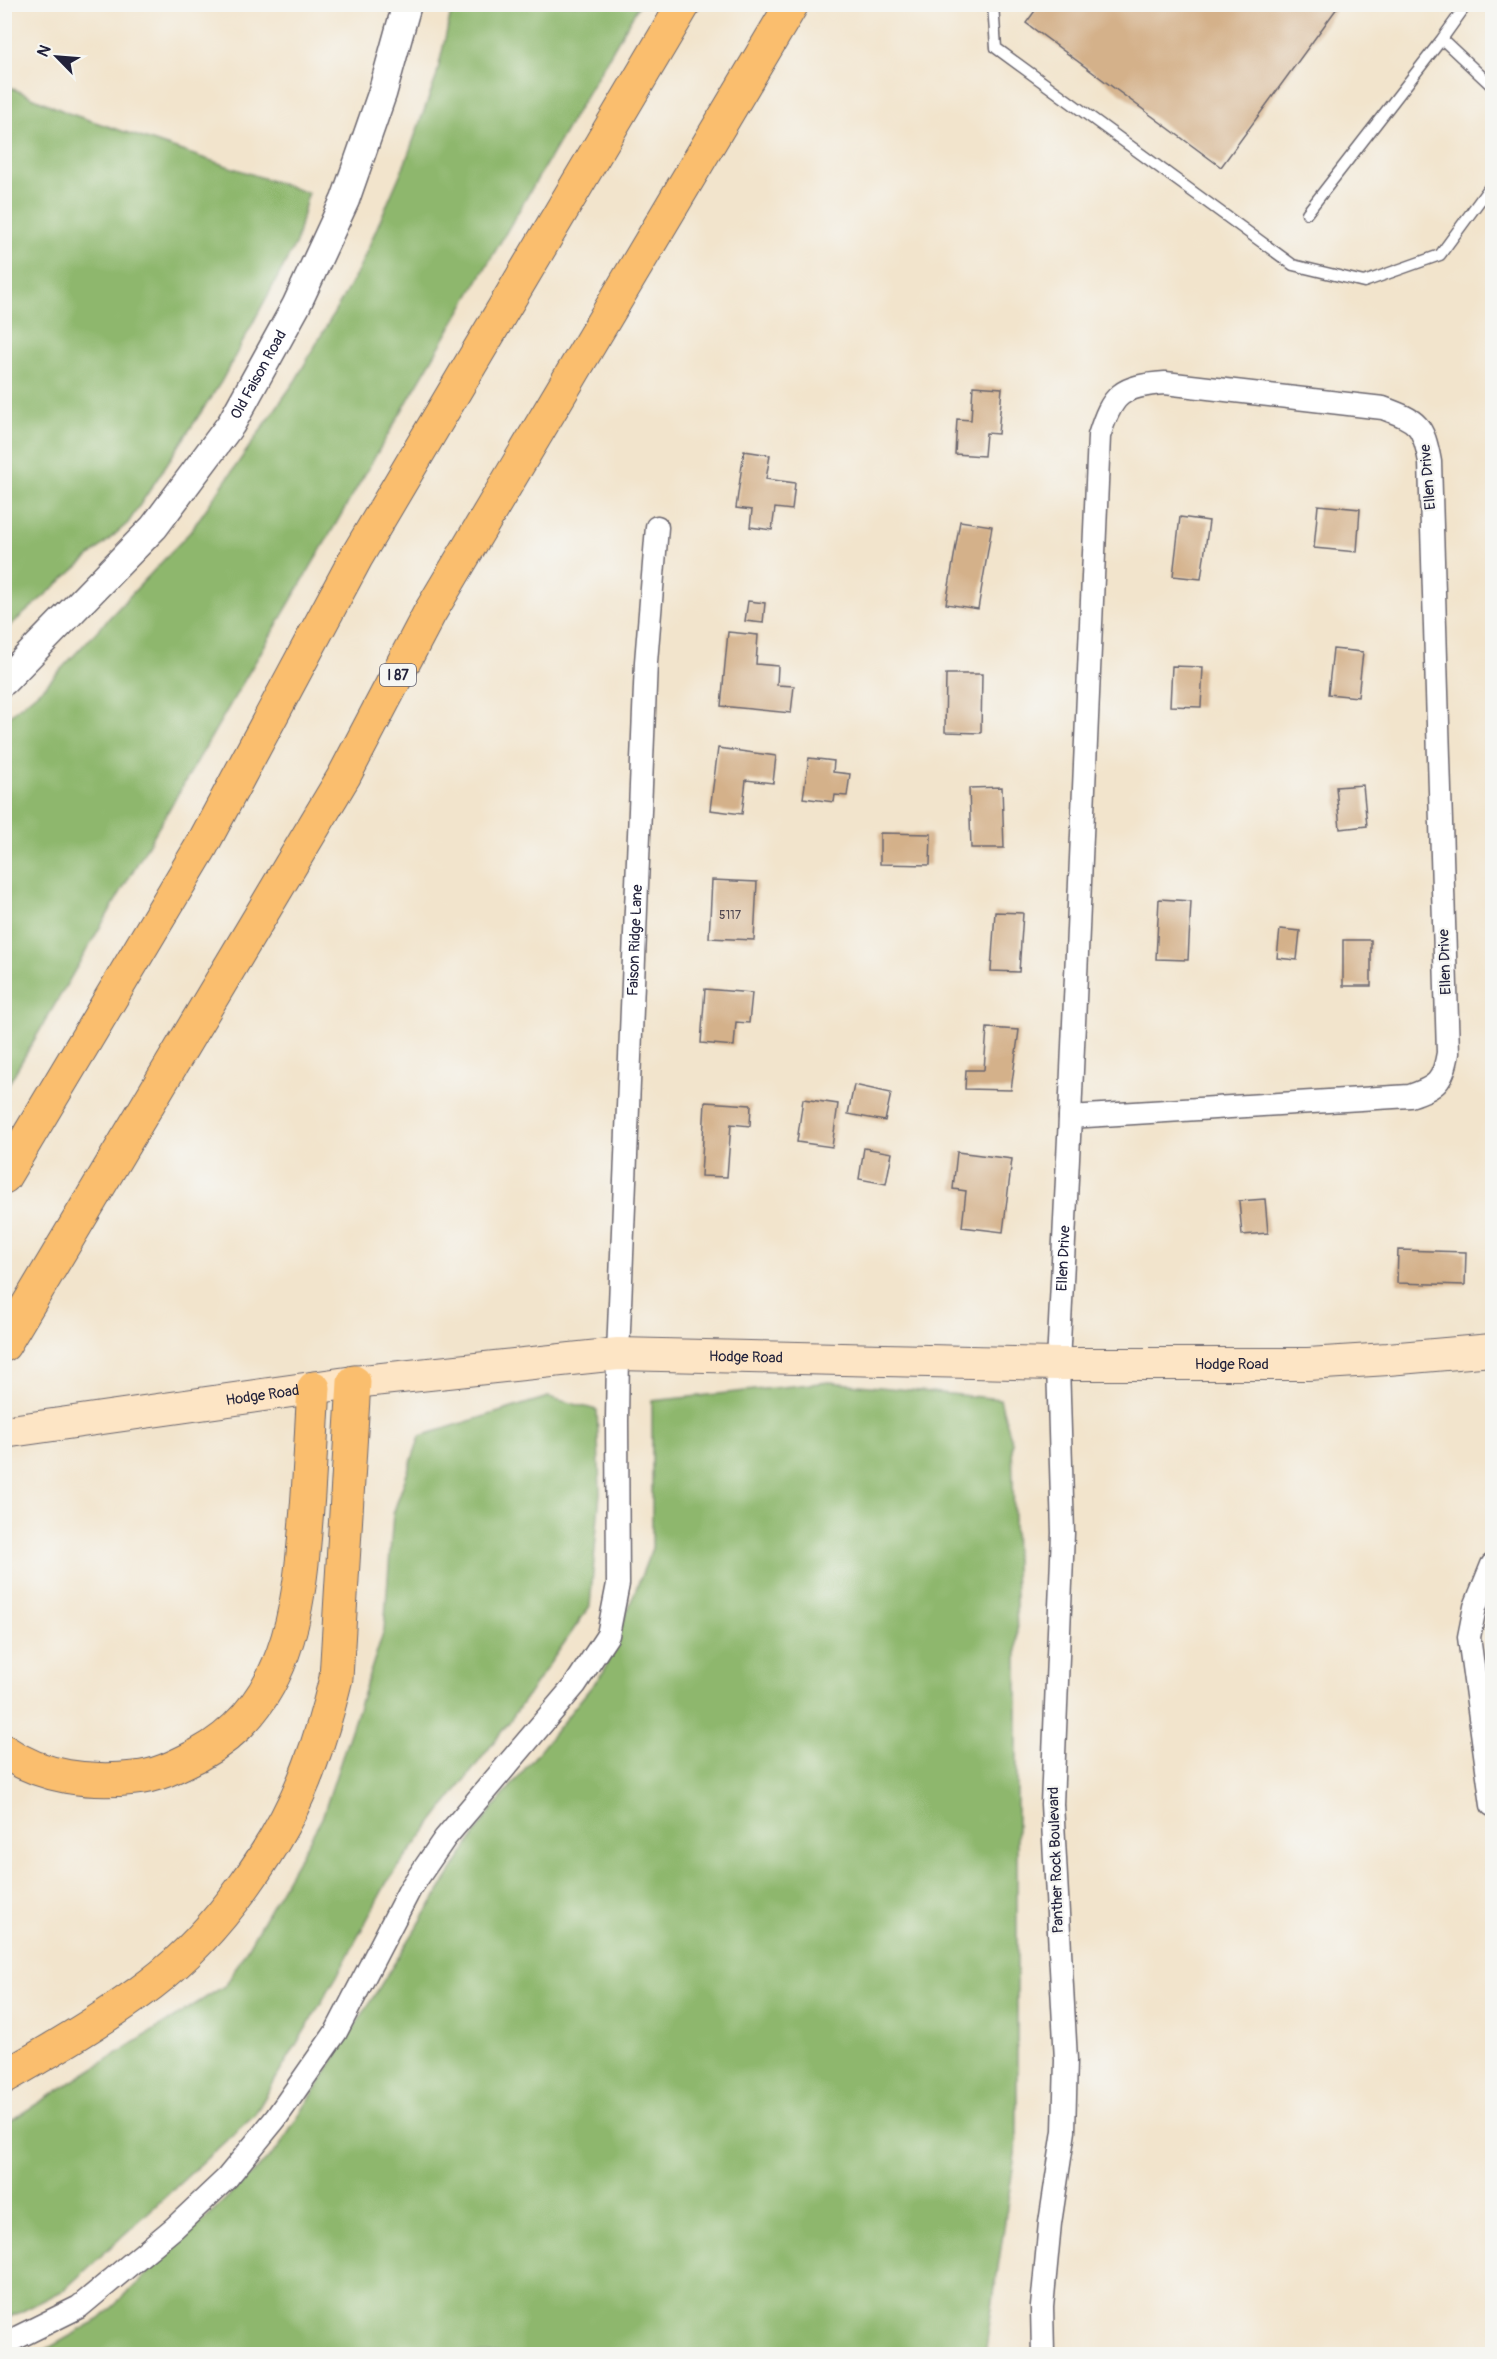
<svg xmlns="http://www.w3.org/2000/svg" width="1497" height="2359" viewBox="0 0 1497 2359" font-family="Pangolin,sans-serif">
<rect width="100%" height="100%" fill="#f6f6f2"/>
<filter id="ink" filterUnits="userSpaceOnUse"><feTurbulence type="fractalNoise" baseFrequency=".0167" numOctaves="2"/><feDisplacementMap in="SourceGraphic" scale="12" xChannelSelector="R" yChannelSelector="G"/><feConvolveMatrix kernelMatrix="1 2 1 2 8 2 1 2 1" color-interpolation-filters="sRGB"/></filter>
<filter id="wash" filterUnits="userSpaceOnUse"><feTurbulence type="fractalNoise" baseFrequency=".008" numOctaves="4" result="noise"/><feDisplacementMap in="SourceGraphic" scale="24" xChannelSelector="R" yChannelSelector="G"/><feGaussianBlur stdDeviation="1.35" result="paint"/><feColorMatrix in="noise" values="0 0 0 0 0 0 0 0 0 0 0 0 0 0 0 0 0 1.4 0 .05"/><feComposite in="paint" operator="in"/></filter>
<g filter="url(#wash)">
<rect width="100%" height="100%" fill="#f2e4cc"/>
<path fill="#8eb76d" stroke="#586c54" stroke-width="1.5" d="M 453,4 L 639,5 L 5,1090 L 5,719 L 46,685 L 190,532 L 295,381 L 358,271 L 405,163 L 436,78 Z
M 5,85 L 68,113 L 308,193 L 296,243 L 221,382 L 128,523 L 5,630 Z
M 829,1382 L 1000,1399 L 1012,1442 L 1017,1640 L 1017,2141 L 985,2354 L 38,2354 L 100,2319 L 278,2149 L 486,1817 L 604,1671 L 652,1548 L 652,1401 Z
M 548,1397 L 597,1410 L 600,1492 L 590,1606 L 509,1722 L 387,1882 L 337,1976 L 255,2114 L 64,2290 L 5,2320 L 5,2124 L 226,1985 L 322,1818 L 384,1630 L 393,1514 L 420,1436 Z"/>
<g id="blocks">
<path fill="#d4b18a" d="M 1040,4 L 1340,4 L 1221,167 L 1026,23 Z
M 973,386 L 1002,388 L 998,434 L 986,433 L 984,456 L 955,454 L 957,419 L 971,420 Z
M 744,451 L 770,455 L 766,479 L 795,483 L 792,510 L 775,508 L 772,530 L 750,527 L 752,510 L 736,508 Z
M 1318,505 L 1360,509 L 1357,552 L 1314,548 Z
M 1180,517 L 1209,521 L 1201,579 L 1173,576 Z
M 960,521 L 992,526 L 978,609 L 946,604 Z
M 748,601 L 765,603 L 763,623 L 745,621 Z
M 728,632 L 758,635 L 756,664 L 778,666 L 777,685 L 794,686 L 791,713 L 721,706 Z
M 1333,649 L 1363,652 L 1358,697 L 1328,694 Z
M 1172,666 L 1203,667 L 1201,707 L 1170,706 Z
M 946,674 L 982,674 L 981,733 L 945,732 Z
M 718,748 L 776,756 L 773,783 L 746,780 L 742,814 L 710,810 Z
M 809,758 L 834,761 L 833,772 L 850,774 L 847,796 L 835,795 L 834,802 L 803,798 Z
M 1363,785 L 1367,826 L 1340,829 L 1336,787 Z
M 1002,787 L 1004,848 L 971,848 L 969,788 Z
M 880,833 L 931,834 L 930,865 L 880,864 Z
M 712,880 L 757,882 L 754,940 L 709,938 Z
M 1159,899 L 1191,901 L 1188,960 L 1156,959 Z
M 995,912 L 1023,913 L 1019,972 L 991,971 Z
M 1280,929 L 1300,931 L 1297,960 L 1277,958 Z
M 1343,940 L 1371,940 L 1371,986 L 1343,986 Z
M 705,989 L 752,993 L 749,1023 L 736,1022 L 734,1046 L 701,1043 Z
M 987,1028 L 1019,1030 L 1011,1090 L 965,1089 L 966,1070 L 984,1070 Z
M 854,1085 L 891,1093 L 885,1121 L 848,1114 Z
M 803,1099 L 838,1104 L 832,1147 L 797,1142 Z
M 705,1102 L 751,1105 L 750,1126 L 731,1124 L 727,1177 L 701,1176 Z
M 864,1148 L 892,1153 L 886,1184 L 859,1179 Z
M 957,1152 L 1012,1159 L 1003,1232 L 962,1227 L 966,1191 L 953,1189 Z
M 1265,1199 L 1268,1233 L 1242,1235 L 1239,1201 Z
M 1398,1250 L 1466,1252 L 1465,1285 L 1397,1283 Z"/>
</g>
</g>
<g filter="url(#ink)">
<use href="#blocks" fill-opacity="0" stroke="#6b666e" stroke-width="1.5"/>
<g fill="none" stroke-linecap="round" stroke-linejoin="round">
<defs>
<path id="service" d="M 385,4 L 403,15
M 993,4 L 996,48 L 1293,265 L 1364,282 L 1440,255 L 1492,184
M 1467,4 L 1442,39 L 1492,86
M 1307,213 L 1442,39"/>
<g id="minor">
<path d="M 1165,383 L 1383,408 C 1418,421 1423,424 1430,462 L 1448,1053 C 1443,1082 1437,1087 1410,1096 L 1070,1117 L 1099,436 C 1112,394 1121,386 1165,383 Z"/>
<path d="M 1492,1565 L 1475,1607 L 1469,1637 L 1492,1805"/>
<path id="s1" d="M 4,2344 L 79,2307 L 174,2228 L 227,2178 L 276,2118 L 336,2032 L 410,1889 L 445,1838 L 575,1685 L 608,1635 L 618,1584 L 617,1421 L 618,1354 L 646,662 L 657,527"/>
<path id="s2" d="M 1043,2354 L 1042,2307 L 1050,2223 L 1064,2131 L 1066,2060 L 1052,1804 L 1063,1533 L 1058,1364 L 1070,1117"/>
</g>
<g id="tertiary">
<path id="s3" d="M 4,681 L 154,527 L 231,424 L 296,306 L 345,200 L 382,94 L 407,4"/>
</g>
<g id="secondary">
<path id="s4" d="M 4,1432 L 354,1382 L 618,1354 L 1058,1364 L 1308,1364 L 1388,1359 L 1492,1350"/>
</g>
<path id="motorway" d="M 4,1177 L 201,847 L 357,556 L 684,4
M 4,1345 L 344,776 L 429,614 L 792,4
M 4,1751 C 42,1778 91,1783 135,1778 C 158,1776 178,1765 198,1755 C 287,1707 299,1611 306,1520 C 310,1476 311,1432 314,1388
M 4,2077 C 54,2049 105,2019 151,1984 C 217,1934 282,1843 310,1765 C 321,1736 329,1707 336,1678 L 354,1382"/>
</defs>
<use href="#service" stroke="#6b666e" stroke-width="13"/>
<use href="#minor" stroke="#6b666e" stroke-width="25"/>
<use href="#tertiary" stroke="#6b666e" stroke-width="31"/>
<use href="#secondary" stroke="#6b666e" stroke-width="34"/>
<use href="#motorway" stroke="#6b666e" stroke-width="35"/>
<use href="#service" stroke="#fff" stroke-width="10"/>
<use href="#minor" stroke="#fff" stroke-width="22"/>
<use href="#tertiary" stroke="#fff" stroke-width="28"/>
<use href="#secondary" stroke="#fde5c5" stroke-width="32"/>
<use href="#motorway" stroke="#fabe6e" stroke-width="33"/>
</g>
</g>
<g text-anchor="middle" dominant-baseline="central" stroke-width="4.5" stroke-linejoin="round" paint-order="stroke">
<g font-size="12" fill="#4e464f">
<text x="730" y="915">5117</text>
</g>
<rect fill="#f6f6f2" stroke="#626272" stroke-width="1.5" x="380" y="664" width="36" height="22" rx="4.5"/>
<g font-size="14" font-weight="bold" fill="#22223b">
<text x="398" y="675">I 87</text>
</g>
<g font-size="15" fill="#22223b" stroke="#f6f6f2">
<text stroke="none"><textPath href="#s3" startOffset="400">Old Faison Road</textPath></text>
<text transform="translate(1428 477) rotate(-95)">Ellen Drive</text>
<text stroke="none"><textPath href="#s1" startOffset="1642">Faison Ridge Lane</textPath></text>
<text transform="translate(1445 962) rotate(-92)">Ellen Drive</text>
<text stroke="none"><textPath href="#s2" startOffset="1098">Ellen Drive</textPath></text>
<text stroke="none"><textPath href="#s4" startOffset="747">Hodge Road</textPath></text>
<text stroke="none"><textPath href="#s4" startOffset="1233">Hodge Road</textPath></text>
<text stroke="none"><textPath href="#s4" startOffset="261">Hodge Road</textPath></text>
<text transform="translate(1056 1860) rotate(-92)">Panther Rock Boulevard</text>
</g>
</g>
<rect width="1497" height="2359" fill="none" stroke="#f6f6f2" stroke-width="24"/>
<g transform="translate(57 57) rotate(295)" stroke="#f6f6f2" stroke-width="4.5" paint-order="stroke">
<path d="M0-4.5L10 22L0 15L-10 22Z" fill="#22223b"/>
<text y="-9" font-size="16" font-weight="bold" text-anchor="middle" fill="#22223b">N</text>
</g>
</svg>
